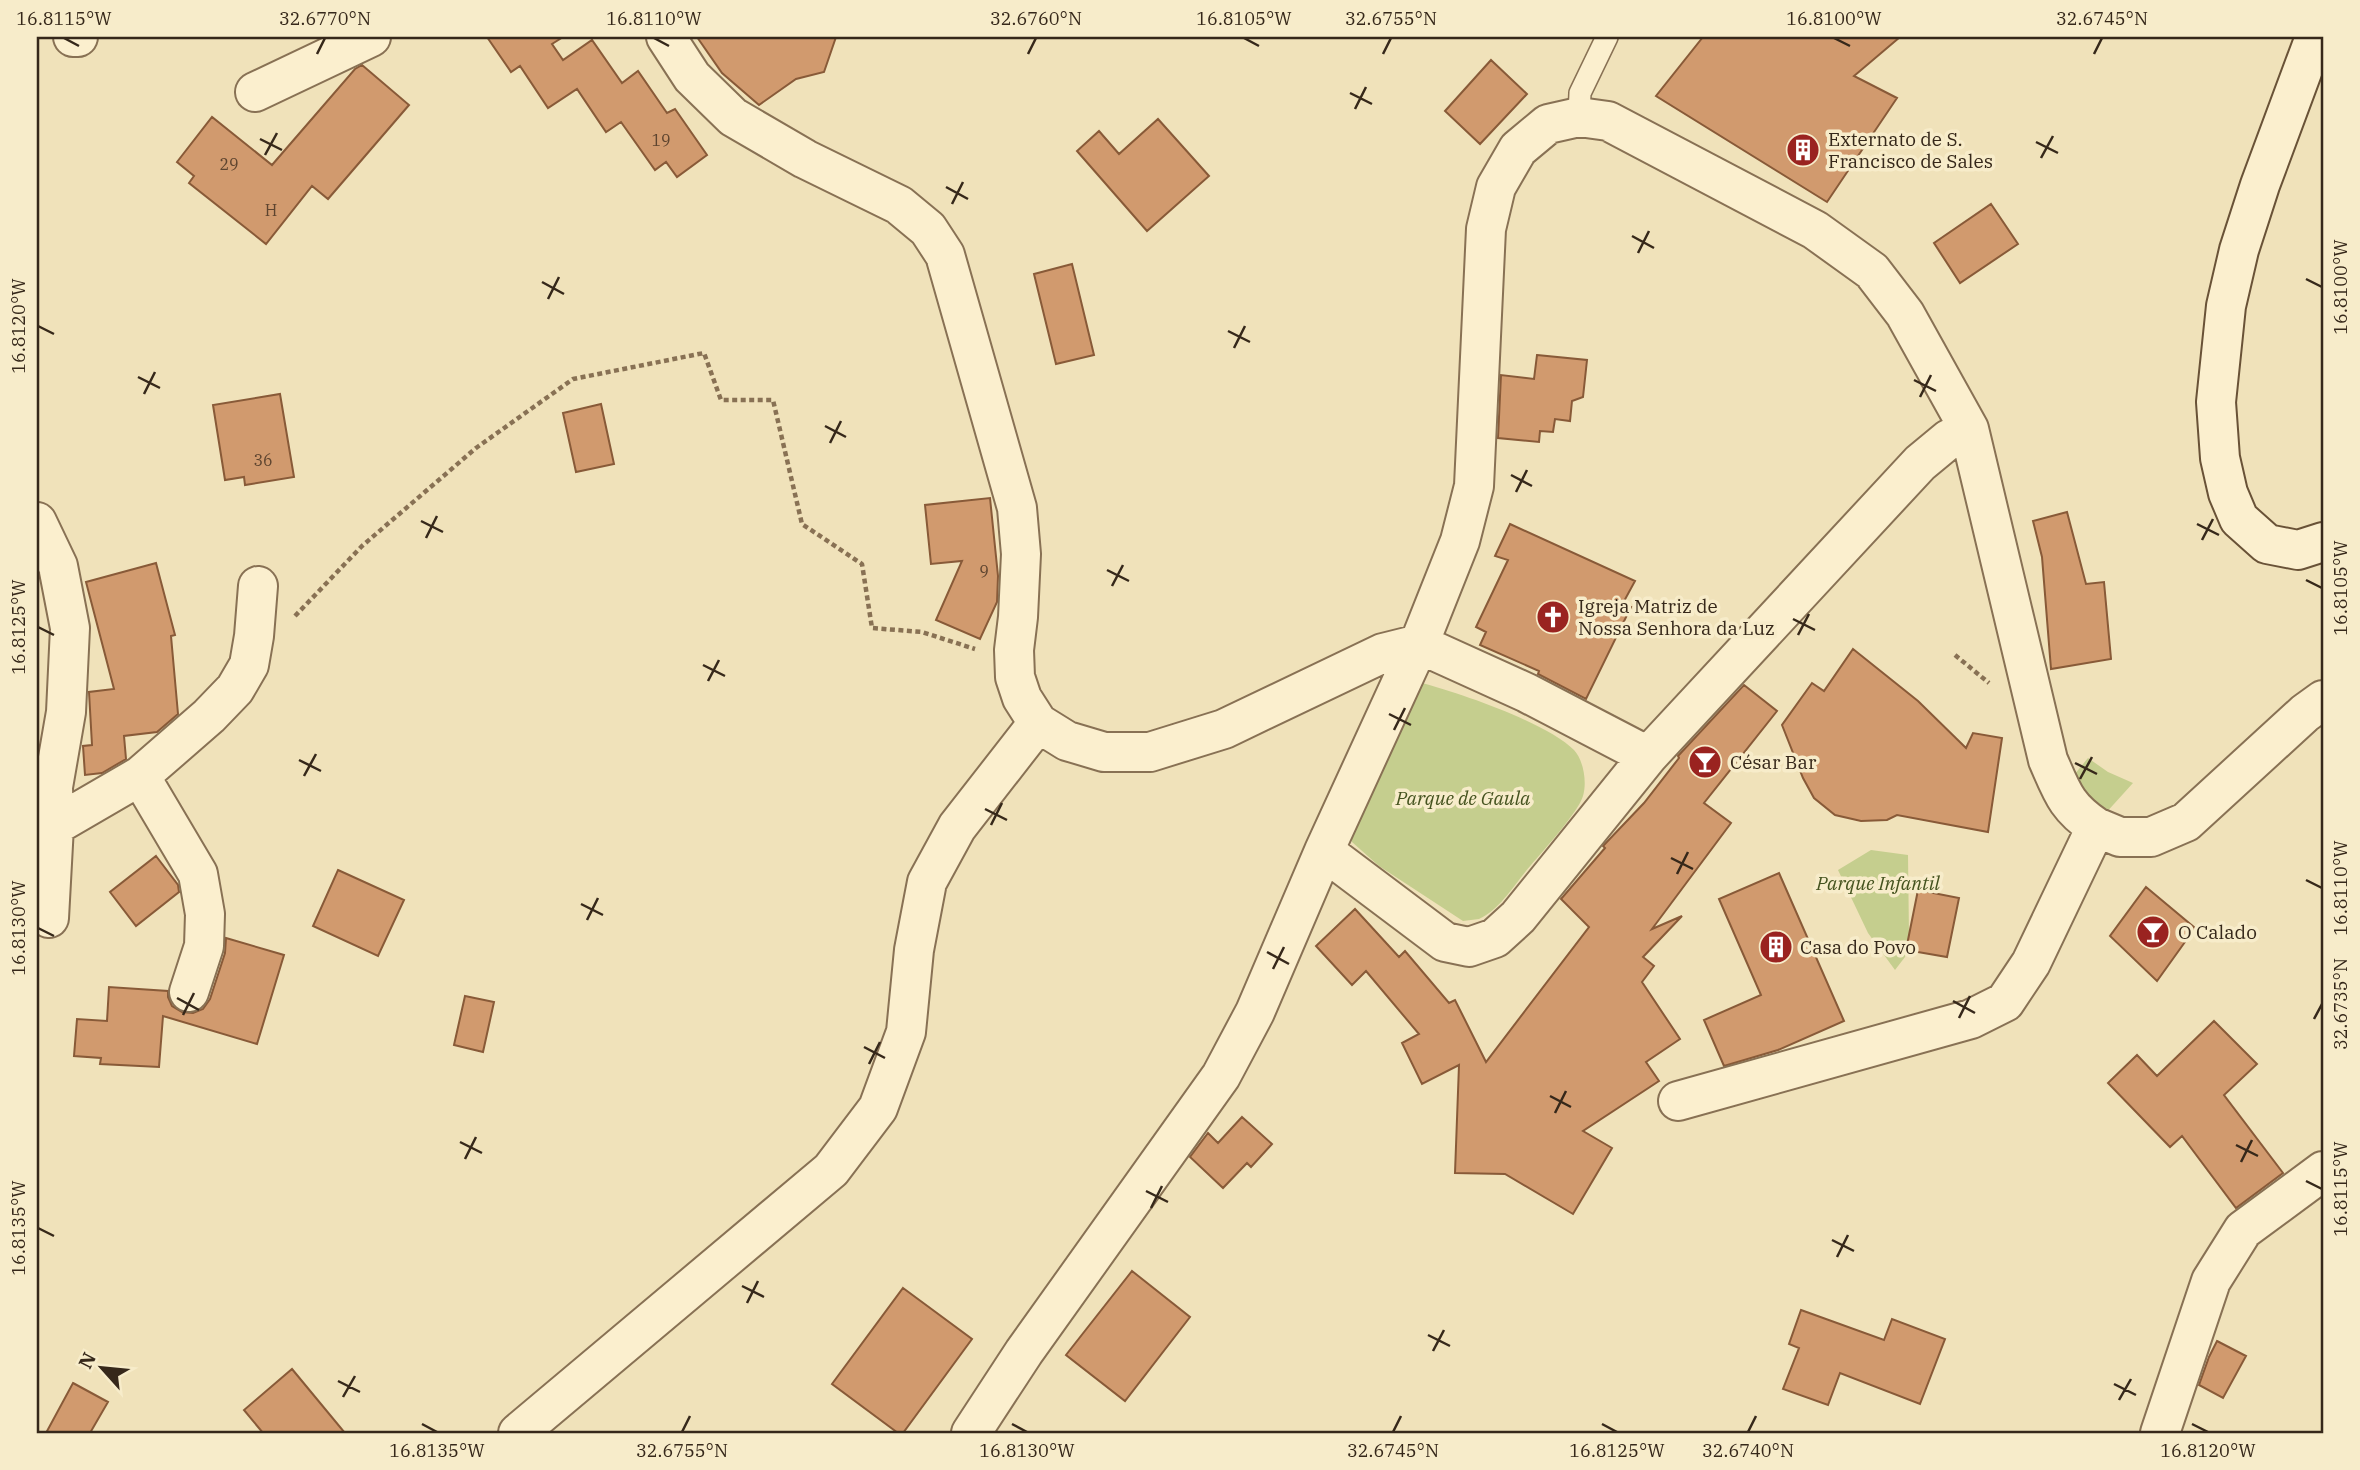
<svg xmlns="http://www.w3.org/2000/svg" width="2360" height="1470" viewBox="0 0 2360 1470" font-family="'IBM Plex Serif',serif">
<rect width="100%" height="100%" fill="#f0e2ba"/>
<path fill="#c5ce8e" d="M 1422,683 C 1460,693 1547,723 1574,750 C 1584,761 1587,783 1583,796 C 1579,811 1543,851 1531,865 C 1516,882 1500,910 1479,919 C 1474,920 1468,920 1463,921 L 1379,866 L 1352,842 L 1350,824 Z
M 2088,758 L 2108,772 L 2133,783 L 2104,815 L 2084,799 L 2074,775 Z
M 1871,850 L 1908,855 L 1909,937 L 1905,957 L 1895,970 L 1868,933 L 1838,870 Z"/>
<path fill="#d19a6e" stroke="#885a38" stroke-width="2" d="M 487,37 L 563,37 L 552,44 L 563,60 L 592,40 L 622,83 L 638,71 L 667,113 L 675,109 L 707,155 L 677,177 L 666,162 L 655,170 L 621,122 L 606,132 L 577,89 L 548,108 L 520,66 L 511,72 Z
M 697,37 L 836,37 L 824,72 L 796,79 L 759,105 L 722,73 Z
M 1703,37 L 1900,37 L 1854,76 L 1897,98 L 1827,202 L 1656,96 Z
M 1491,60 L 1527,94 L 1480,144 L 1445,111 Z
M 362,65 L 409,105 L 328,199 L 312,186 L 266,244 L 189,183 L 194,176 L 177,162 L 212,117 L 272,165 L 355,69 Z
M 1158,119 L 1209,176 L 1147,231 L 1077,151 L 1099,131 L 1119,154 Z
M 1991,204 L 2018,244 L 1960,283 L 1934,243 Z
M 1072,264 L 1094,355 L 1056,364 L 1034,274 Z
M 1537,355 L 1587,360 L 1583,397 L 1572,401 L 1570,421 L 1555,419 L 1553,432 L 1540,431 L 1539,442 L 1498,438 L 1501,375 L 1534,379 Z
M 280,394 L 294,477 L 245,485 L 244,477 L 225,480 L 213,405 Z
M 601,404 L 614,464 L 576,472 L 563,413 Z
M 990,498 L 998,576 L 997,602 L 980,639 L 936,620 L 962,561 L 931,564 L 925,505 Z
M 2067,512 L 2086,584 L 2104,582 L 2111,659 L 2051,669 L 2042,557 L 2033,521 Z
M 1510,524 L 1635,581 L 1623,603 L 1631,607 L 1586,699 L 1538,674 L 1539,671 L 1480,645 L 1486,632 L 1476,627 L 1508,560 L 1495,556 Z
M 156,563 L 175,635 L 171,636 L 178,714 L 157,732 L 124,736 L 126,759 L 102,773 L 85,775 L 83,746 L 92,745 L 89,692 L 114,689 L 86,582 Z
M 1853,649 L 1918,701 L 1966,748 L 1973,733 L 2002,738 L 1988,832 L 1897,815 L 1887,820 L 1861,821 L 1835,815 L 1814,798 L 1803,778 L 1782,725 L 1812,683 L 1824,691 Z
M 1744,685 L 1777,711 L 1704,803 L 1731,823 L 1652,929 L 1682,916 L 1643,957 L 1654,966 L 1642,982 L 1680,1039 L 1646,1062 L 1659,1081 L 1583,1131 L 1612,1148 L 1573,1214 L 1505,1174 L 1455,1173 L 1459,1065 L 1422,1084 L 1402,1043 L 1419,1034 L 1366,971 L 1352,985 L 1316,946 L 1355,909 L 1399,957 L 1405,951 L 1449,1003 L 1455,1000 L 1486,1062 L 1589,927 L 1561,899 L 1605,848 L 1603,846 L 1644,803 L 1679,758 L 1678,756 Z
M 156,856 L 178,885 L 179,892 L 136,926 L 110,892 Z
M 338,870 L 404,900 L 378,956 L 313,926 Z
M 1779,873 L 1844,1021 L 1778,1050 L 1724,1066 L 1704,1020 L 1761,995 L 1719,899 Z
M 2146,887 L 2195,928 L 2157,981 L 2110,936 Z
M 1918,890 L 1959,898 L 1947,957 L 1906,950 Z
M 226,938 L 284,955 L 257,1044 L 163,1016 L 159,1067 L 100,1064 L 101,1058 L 74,1056 L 77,1019 L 107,1021 L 109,987 L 168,991 L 168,997 L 172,1006 L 182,1012 L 193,1013 L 203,1009 L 210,999 L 225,953 Z
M 465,996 L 494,1002 L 483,1052 L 454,1045 Z
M 2214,1021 L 2257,1064 L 2224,1095 L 2283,1173 L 2236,1208 L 2182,1136 L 2170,1147 L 2108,1083 L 2137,1055 L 2157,1076 Z
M 1242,1117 L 1272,1144 L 1251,1167 L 1247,1163 L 1223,1188 L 1190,1157 L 1208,1133 L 1218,1143 Z
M 1132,1271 L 1190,1317 L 1125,1401 L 1066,1355 Z
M 903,1288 L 972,1339 L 903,1433 L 898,1433 L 832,1384 Z
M 1801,1310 L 1884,1340 L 1892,1319 L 1945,1339 L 1920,1404 L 1840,1373 L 1828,1405 L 1783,1389 L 1799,1348 L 1789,1344 Z
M 2217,1341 L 2246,1356 L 2223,1398 L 2199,1385 L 2209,1357 Z
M 292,1369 L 345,1433 L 263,1433 L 244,1410 Z
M 73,1383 L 108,1402 L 90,1433 L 46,1433 Z"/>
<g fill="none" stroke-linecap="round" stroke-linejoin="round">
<defs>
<path id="lane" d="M 1579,117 L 1580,93 L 1607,37"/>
<path id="street" d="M 73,37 L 78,37
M 666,37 L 692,77 L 733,117 L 805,159 L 899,205 L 928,229 L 945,255 L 1017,508 L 1021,554 L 1018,617 L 1014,650 L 1015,677 L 1022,698 L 1038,723 L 1067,741 L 1104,752 L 1150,752 L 1224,729 L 1383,653 L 1419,644 L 1527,693 L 1648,756
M 255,92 L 371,37
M 37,522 L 58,566 L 70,628 L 66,712 L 53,787 L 54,826 L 49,918
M 140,776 L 198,874 L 205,914 L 204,946 L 189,992
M 54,826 L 140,776 L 209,716 L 235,689 L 249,665 L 254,636 L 258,586
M 2096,827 L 2120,837 L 2151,837 L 2186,822 L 2305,713 L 2323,700
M 1324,851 L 1445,942 L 1469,947 L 1495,938 L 1518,917 L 1648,756 L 1920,463 L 1949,439 L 1969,429
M 518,1433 L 831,1170 L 878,1108 L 906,1032 L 914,950 L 927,882 L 957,827 L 1038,723
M 971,1433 L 1024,1352 L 1221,1076 L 1255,1012 L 1324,851 L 1419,644 L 1460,541 L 1474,486 L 1486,229 L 1496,187 L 1518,149 L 1548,124 L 1579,117 L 1608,121 L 1815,230 L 1872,271 L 1905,314 L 1969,429 L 2048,760 C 2062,792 2066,807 2096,827 L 2031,963 L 2005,1002 L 1971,1019 L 1678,1101
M 2160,1433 L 2211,1281 L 2243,1230 L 2323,1171"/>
<path id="secondary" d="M 2315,37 L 2260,185 L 2239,250 L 2226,306 L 2216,402 L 2220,458 L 2228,493 L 2239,519 L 2267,544 L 2298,550 L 2323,542"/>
</defs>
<use href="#lane" stroke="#887154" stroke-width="24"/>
<use href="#street" stroke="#887154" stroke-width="42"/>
<use href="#secondary" stroke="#695237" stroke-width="42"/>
<path stroke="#887154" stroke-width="4.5" stroke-dasharray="5 3.5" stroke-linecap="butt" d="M 295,616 L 362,546 L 476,448 L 573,379 L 704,353 L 721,400 L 773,400 L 802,524 L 862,564 L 872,628 L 922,632 L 975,649
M 1955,655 L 1989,683"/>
<use href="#lane" stroke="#fbefce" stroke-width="21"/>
<use href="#street" stroke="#fbefce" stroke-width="38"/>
<use href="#secondary" stroke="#fbefce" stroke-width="38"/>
</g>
<path fill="none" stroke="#36281a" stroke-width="2.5" d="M 64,38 L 79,46M 654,38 L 669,46M 1244,38 L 1259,46M 1834,38 L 1850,46M 317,54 L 325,38M 1028,54 L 1036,38M 1383,54 L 1391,38M 2094,54 L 2102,38M 1350,93 L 1372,104M 1355,109 L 1366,87M 260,139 L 282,150M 2036,142 L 2058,153M 265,155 L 277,133M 2041,158 L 2053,136M 946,187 L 968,199M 952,204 L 963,182M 1632,236 L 1654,248M 1638,253 L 1649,231M 2306,279 L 2322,287M 542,282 L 564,294M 548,299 L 559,277M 38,326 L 54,334M 1228,331 L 1250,342M 1234,348 L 1245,326M 138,377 L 160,388M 1914,380 L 1936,391M 144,394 L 155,372M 1920,397 L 1931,375M 825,426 L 846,437M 830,443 L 841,421M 1511,475 L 1532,486M 1516,492 L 1527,470M 421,521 L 443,532M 2197,524 L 2219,535M 426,538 L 437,516M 2202,540 L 2213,519M 1107,570 L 1129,581M 2306,580 L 2322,588M 1112,586 L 1123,565M 1793,619 L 1815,630M 38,627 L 54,635M 1798,635 L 1809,614M 703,665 L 725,676M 708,681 L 719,660M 1389,714 L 1411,725M 1394,730 L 1405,708M 299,760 L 321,771M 2075,763 L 2097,774M 304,776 L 316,754M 2080,779 L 2092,757M 985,809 L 1007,820M 991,825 L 1002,803M 1671,858 L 1693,869M 1677,874 L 1688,852M 2306,880 L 2322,888M 581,904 L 603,915M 587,920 L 598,898M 38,928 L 54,936M 1267,952 L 1289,964M 1273,969 L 1284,947M 177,998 L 199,1010M 1953,1001 L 1975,1013M 183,1015 L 194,993M 1959,1018 L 1970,996M 2314,1019 L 2322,1004M 864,1047 L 885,1058M 869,1064 L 880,1042M 1550,1096 L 1571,1107M 1555,1113 L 1566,1091M 460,1142 L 482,1153M 2236,1145 L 2258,1156M 465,1159 L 476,1137M 2241,1162 L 2252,1140M 2306,1181 L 2322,1189M 1146,1191 L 1168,1202M 1151,1208 L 1162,1186M 38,1228 L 54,1236M 1832,1240 L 1854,1251M 1837,1257 L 1848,1235M 742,1286 L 764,1297M 747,1303 L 758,1281M 1428,1335 L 1450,1346M 1433,1351 L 1444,1330M 338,1381 L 360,1392M 2114,1384 L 2136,1395M 343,1397 L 355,1376M 2119,1400 L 2131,1379M 422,1424 L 437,1432M 1012,1424 L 1027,1432M 1602,1424 L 1617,1432M 2192,1424 L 2208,1432M 682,1432 L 690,1416M 1393,1432 L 1401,1416M 1748,1432 L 1756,1416"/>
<defs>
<symbol id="building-disc" viewBox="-11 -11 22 22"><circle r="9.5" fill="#9a2320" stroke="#f7ecca"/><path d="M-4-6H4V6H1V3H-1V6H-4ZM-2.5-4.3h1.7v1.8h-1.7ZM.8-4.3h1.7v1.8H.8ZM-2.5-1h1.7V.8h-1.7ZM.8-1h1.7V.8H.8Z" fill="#fff"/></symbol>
<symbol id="church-disc" viewBox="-11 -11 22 22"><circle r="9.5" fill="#9a2320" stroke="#f7ecca"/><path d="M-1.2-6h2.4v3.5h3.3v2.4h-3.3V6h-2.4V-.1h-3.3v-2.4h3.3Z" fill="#fff"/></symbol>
<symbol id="bar-disc" viewBox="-11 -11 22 22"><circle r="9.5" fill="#9a2320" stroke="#f7ecca"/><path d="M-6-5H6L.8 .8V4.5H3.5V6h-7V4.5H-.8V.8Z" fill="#fff"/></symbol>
</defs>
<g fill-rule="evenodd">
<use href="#building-disc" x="1784" y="131" width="38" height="38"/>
<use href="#church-disc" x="1534" y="598" width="38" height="38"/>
<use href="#bar-disc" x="1686" y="743" width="38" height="38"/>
<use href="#bar-disc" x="2134" y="913" width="38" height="38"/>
<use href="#building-disc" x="1757" y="928" width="38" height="38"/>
</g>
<g text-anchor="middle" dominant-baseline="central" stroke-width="7" stroke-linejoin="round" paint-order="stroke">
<g font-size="16" fill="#5d442f">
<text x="661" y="140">19</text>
<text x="229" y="164">29</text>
<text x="271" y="210">H</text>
<text x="263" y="460">36</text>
<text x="984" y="571">9</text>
</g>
<g font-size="19" fill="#36281a" stroke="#f7ecca" text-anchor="start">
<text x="1828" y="139">Externato de S.<tspan x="1828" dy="22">Francisco de Sales</tspan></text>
<text x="1578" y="606">Igreja Matriz de<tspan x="1578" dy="22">Nossa Senhora da Luz</tspan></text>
<text x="1730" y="762">César Bar</text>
<text x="2178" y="932">O Calado</text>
<text x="1800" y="947">Casa do Povo</text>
</g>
<g font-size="19" font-style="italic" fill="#45531f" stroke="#f7ecca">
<text x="1463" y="798">Parque de Gaula</text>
<text x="1878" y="883">Parque Infantil</text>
</g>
</g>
<rect width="2360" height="1470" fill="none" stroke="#f7ecca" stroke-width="77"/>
<g transform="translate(102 1368) rotate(297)" stroke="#f7ecca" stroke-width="5" paint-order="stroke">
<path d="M0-5L12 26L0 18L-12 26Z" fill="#36281a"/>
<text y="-10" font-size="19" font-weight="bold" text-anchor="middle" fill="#36281a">N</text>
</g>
<rect x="38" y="38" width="2284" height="1394" fill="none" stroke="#36281a" stroke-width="2.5"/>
<g font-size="18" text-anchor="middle" fill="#36281a">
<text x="64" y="25">16.8115°W</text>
<text x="325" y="25">32.6770°N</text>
<text x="654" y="25">16.8110°W</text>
<text x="1036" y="25">32.6760°N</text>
<text x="1244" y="25">16.8105°W</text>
<text x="1391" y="25">32.6755°N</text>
<text x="1834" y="25">16.8100°W</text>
<text x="2102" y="25">32.6745°N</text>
<text transform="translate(2341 287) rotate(-90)" y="6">16.8100°W</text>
<text transform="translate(19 326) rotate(-90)" y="6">16.8120°W</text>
<text transform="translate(2341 588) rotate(-90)" y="6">16.8105°W</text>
<text transform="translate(19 627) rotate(-90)" y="6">16.8125°W</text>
<text transform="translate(2341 888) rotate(-90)" y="6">16.8110°W</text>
<text transform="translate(19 928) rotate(-90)" y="6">16.8130°W</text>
<text transform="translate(2341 1004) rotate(-90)" y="6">32.6735°N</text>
<text transform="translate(2341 1189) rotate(-90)" y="6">16.8115°W</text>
<text transform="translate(19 1228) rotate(-90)" y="6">16.8135°W</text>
<text x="437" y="1457">16.8135°W</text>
<text x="682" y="1457">32.6755°N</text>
<text x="1027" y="1457">16.8130°W</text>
<text x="1393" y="1457">32.6745°N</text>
<text x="1617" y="1457">16.8125°W</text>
<text x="1748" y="1457">32.6740°N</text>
<text x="2208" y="1457">16.8120°W</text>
</g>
</svg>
